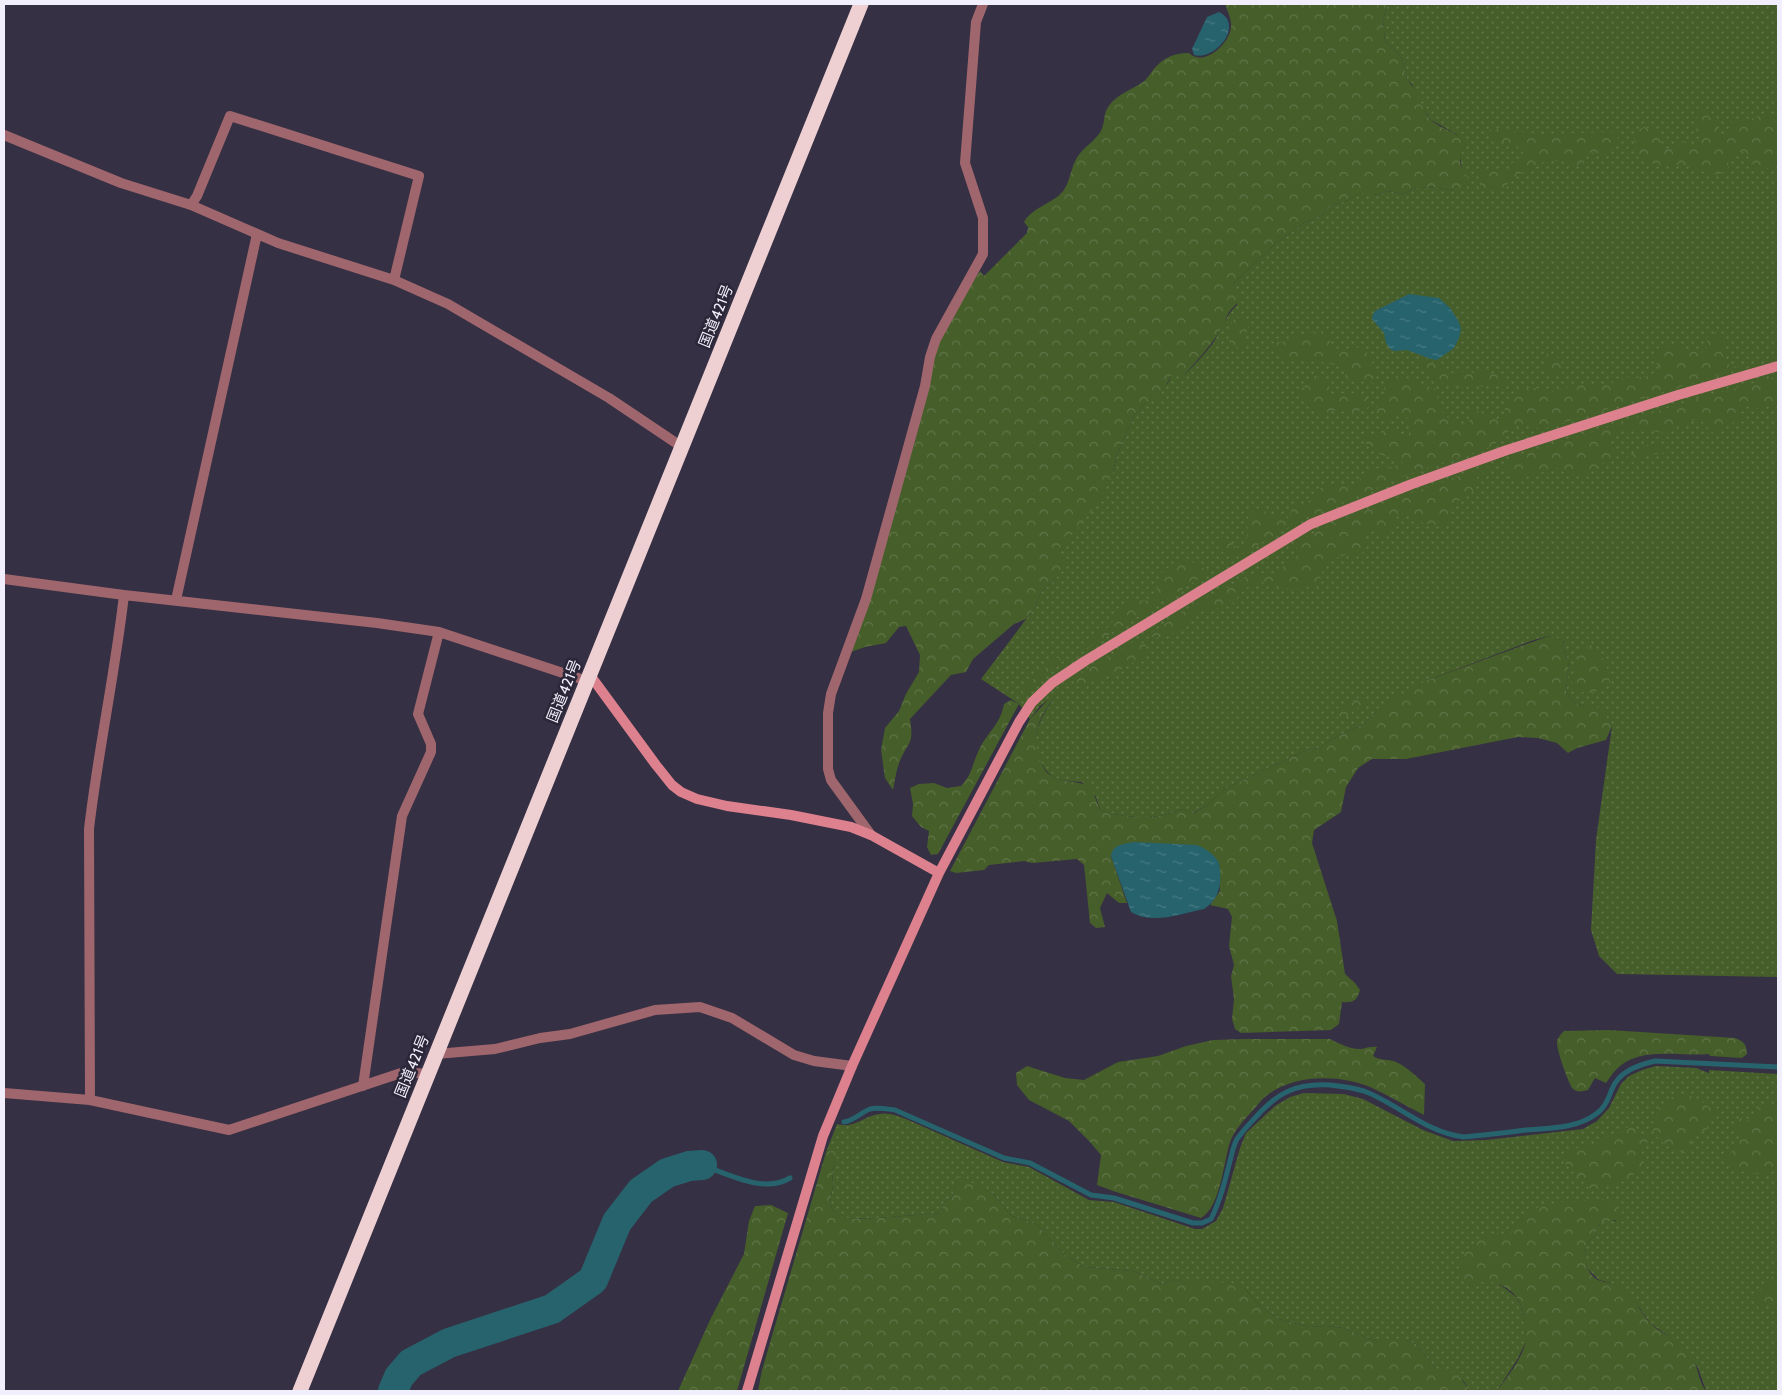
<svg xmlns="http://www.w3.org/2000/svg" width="1782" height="1395" viewBox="0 0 1782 1395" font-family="Cabin,'Noto Sans JP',sans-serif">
<defs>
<pattern id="grass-dots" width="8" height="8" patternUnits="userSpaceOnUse" patternTransform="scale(1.25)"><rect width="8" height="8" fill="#465e29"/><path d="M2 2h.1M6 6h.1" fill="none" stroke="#617549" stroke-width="1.8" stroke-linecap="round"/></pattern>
<pattern id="forest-crowns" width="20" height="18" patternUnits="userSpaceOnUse" patternTransform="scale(1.25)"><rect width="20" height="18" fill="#465e29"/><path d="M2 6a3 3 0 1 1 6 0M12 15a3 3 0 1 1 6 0" fill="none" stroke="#617549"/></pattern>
<pattern id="water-ripples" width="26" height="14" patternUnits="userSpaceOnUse" patternTransform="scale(1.25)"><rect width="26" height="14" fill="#27636d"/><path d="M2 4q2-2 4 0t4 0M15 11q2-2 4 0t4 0" fill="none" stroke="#477a83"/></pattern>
</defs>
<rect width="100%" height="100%" fill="#353043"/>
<path fill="url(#grass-dots)" d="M 1388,4 L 1778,4 L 1778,977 L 1617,974 L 1599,956 L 1591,930 L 1596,840 L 1612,726 L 1601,709 L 1581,705 L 1571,700 L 1566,691 L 1569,662 L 1562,646 L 1564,641 L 1549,636 L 1534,640 L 1428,680 L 1373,714 L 1364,724 L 1336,737 L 1319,748 L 1306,750 L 1225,789 L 1206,806 L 1193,813 L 1181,809 C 1158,821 1123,818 1100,810 L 1096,797 L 1082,782 C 1059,780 1049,781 1039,758 C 1029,732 1045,711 1059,691 L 1040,706 L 1030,719 L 1019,704 L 981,679 L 1036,606 L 1041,592 L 1056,579 L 1060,549 L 1113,472 L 1117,454 L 1135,414 L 1145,403 L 1168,383 L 1171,376 L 1183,376 C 1194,365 1204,355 1213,343 C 1221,330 1226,315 1237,305 L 1233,284 L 1275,244 L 1304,223 L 1321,216 L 1330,206 L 1346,201 L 1362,192 L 1377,195 L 1387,191 L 1403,194 L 1419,187 L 1439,188 L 1454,191 L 1462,171 L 1460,155 L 1466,144 L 1456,134 L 1431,120 L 1422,108 L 1412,84 L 1407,80 C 1403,56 1402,57 1385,41 L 1383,19 Z
M 1656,1066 L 1696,1068 L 1709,1073 L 1709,1070 L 1778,1074 L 1778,1391 L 1706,1391 L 1698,1368 L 1685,1348 L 1650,1323 L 1639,1307 L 1611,1283 L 1599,1280 L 1589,1270 L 1585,1260 L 1586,1244 L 1595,1235 L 1600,1223 L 1606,1220 L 1616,1221 L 1612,1200 L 1582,1201 L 1520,1219 L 1517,1227 L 1477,1281 L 1495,1282 L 1506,1289 L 1516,1297 L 1521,1305 L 1527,1340 L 1517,1360 L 1497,1391 L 1469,1391 L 1464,1381 L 1441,1369 L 1436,1369 L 1416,1344 L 1406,1341 L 1376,1341 L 1343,1328 L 1326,1326 L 1309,1327 L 1276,1318 L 1256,1302 L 1245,1288 L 1175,1280 L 1162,1284 L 1133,1271 L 1084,1267 L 1065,1255 L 1036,1224 L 1012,1216 L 993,1194 L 959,1177 L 952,1197 L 943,1203 L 942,1213 L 877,1218 L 849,1219 L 833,1211 L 830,1204 L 833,1184 L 832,1169 L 836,1162 L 833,1150 L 826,1152 L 837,1124 C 855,1129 863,1116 879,1114 C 888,1112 898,1116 906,1119 L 1003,1162 L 1029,1167 L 1089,1200 L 1114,1202 L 1195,1229 L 1202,1229 L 1216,1221 L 1223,1208 L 1240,1148 L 1246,1133 L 1275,1106 L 1290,1097 L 1304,1093 L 1344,1094 L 1363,1099 L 1423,1130 L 1453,1141 L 1486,1140 L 1583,1129 L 1597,1121 L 1609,1108 L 1621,1084 L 1629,1076 L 1642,1070 Z"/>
<path fill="url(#forest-crowns)" d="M 1225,4 L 1388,4 L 1383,19 L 1385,41 C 1402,57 1403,56 1407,80 C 1419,90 1420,109 1431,120 C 1442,130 1458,131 1466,144 C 1458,158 1458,166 1468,178 L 1467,188 L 1454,191 L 1439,188 L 1419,187 L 1403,194 L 1387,191 L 1377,195 L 1361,193 L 1346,201 L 1330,206 L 1321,216 L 1304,223 L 1275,244 L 1233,284 L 1240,294 C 1237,305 1236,304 1230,311 C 1226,316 1225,324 1221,329 C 1210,347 1197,361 1183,376 L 1171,376 L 1159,398 L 1145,403 L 1135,414 L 1117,454 L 1113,472 L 1100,501 L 1060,549 L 1064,563 L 1056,579 L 1041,592 L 1036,606 L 1026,619 L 1014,624 L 973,659 L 966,672 L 951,675 L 910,719 C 914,745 909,740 900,761 C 896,770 895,781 893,790 L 885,778 L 881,750 L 885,728 L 899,711 L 906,694 L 919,672 L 920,655 L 906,626 L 899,627 L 886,643 L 865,647 L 851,652 L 939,342 L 957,307 L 980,271 L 984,276 L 1027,233 L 1028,227 L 1024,222 C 1034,205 1057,203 1065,188 C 1071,178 1071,166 1078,156 C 1084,147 1095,141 1101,131 C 1106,121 1102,113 1111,103 C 1120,93 1133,89 1143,82 C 1147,79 1150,74 1153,70 C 1163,58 1173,53 1189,53 C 1204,68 1230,43 1231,27 C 1232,19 1227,11 1225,4 Z
M 1705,110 L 1716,115 L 1718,134 L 1723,136 L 1729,132 L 1731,123 L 1733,121 L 1749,120 L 1760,115 L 1778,117 L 1778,162 C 1759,174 1757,173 1746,153 L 1740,152 L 1728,159 L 1728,169 L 1718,175 C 1707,172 1696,167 1684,166 C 1660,163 1639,172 1634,138 L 1638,130 L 1644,127 L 1661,131 L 1662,146 L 1667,149 L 1685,141 L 1693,148 L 1698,146 L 1702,142 L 1700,135 L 1696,132 L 1698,114 Z
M 1496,129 L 1541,134 L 1616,132 L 1618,137 L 1610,155 L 1587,152 L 1582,165 C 1573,168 1568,162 1560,161 C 1532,159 1518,177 1499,191 L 1490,191 L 1481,187 L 1478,180 L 1479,171 C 1488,168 1497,171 1507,170 L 1513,162 L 1523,156 L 1523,149 L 1510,145 L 1505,141 L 1499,143 L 1492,142 L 1488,134 L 1490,130 Z
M 1236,317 L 1245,320 L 1249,325 C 1246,332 1246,342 1242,349 L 1233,346 L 1228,340 L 1232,322 Z
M 1327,331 L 1333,336 L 1330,342 L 1336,352 C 1344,352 1345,350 1352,348 C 1371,343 1376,371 1375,384 L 1368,381 L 1348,382 L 1345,380 L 1345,371 C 1323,352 1279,372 1269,345 L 1276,342 L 1291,342 C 1299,332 1315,332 1327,331 Z
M 1716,332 C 1732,347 1720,353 1727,364 L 1741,368 L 1543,429 L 1519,424 L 1510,430 L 1493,446 L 1415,472 L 1307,517 L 1236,557 C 1225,557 1222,554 1220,543 L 1226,538 C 1231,541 1232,546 1238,548 L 1247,542 L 1248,517 L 1253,511 L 1259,509 L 1287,519 L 1291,512 L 1292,504 L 1298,500 L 1306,507 C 1316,487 1328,478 1350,488 C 1359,483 1362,473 1372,470 C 1382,466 1393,469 1403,463 L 1394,456 C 1381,459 1371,449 1363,440 L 1365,436 L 1376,438 L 1383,429 L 1395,432 L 1401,438 L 1409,434 L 1410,426 L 1407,417 C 1397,412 1392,420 1383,421 L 1377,413 L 1377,405 C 1383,399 1387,396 1384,387 L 1388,381 L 1399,375 L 1435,389 C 1442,412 1438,411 1459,426 L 1469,422 L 1472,409 L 1499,420 L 1504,417 L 1506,401 L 1516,391 L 1535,388 L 1553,392 L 1564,388 L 1586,384 L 1607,384 L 1616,382 L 1624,377 L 1637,378 L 1649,376 L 1659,369 L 1653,355 L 1663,347 L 1678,346 L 1701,353 L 1707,350 L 1707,337 Z
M 1547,353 C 1556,353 1564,362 1564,371 L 1560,374 L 1547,375 L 1543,368 L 1546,364 Z
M 1420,358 L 1435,363 L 1445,373 L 1450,374 L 1457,371 L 1475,373 L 1481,370 L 1505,377 L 1509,385 L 1464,387 L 1443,384 L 1429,373 L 1420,364 Z
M 1315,375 L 1322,380 L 1329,382 L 1329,394 L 1352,393 L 1369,399 L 1372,406 L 1353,413 L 1339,410 L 1330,411 L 1320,416 L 1305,404 L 1299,396 L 1299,390 C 1309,385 1308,379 1315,375 Z
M 1778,376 L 1778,405 L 1773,403 L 1763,409 L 1748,406 L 1740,411 L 1740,419 L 1713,433 L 1700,419 L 1688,421 L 1664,433 L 1639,429 L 1628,429 L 1618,431 L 1610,436 L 1609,448 L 1615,454 L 1589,473 L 1576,475 L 1562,469 L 1553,467 L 1544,472 L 1531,474 L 1522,480 L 1509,478 L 1506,465 L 1512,458 L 1680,404 Z
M 1644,445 L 1665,447 L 1668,450 L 1662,453 L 1643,456 L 1631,463 L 1627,462 L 1625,459 Z
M 1490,466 C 1486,473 1479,474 1474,481 L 1476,489 L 1453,505 L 1453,509 L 1447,523 C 1433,527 1419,524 1409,514 L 1399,513 L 1396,519 L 1394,529 L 1382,534 L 1373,528 L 1364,530 L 1364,545 L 1362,554 C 1349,553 1333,556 1325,567 C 1322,571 1321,578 1319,582 C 1303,591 1292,590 1275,585 C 1268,583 1262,581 1256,583 C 1242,587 1239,599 1230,605 C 1221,611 1213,606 1204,610 C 1198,613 1193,618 1189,622 C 1179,631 1167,637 1154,638 L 1149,634 L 1206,598 L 1235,584 L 1247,576 L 1259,573 L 1275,573 L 1299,554 L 1295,543 C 1357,510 1424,488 1490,466 Z
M 1181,558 L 1192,562 L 1208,571 L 1205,575 L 1082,651 L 1079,647 L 1091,640 L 1096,633 L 1109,627 L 1116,617 L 1117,609 L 1124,603 L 1135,600 L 1150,601 L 1157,590 L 1161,573 Z
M 1549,636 L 1564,640 L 1562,646 L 1569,662 L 1566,691 L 1571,700 L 1581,705 L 1601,708 L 1612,726 L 1606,740 L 1577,748 L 1568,753 L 1557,743 L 1538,738 L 1518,737 L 1406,759 L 1372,759 L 1358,768 L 1346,787 L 1341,812 L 1314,830 L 1312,843 L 1337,921 L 1345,974 L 1355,983 L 1360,990 C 1357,1001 1353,1003 1342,1002 L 1339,1024 L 1331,1030 L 1241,1033 L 1235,1029 L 1232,1019 L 1234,999 L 1231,976 L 1234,965 L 1229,946 L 1232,917 L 1228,909 L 1210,905 L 1220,891 L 1219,863 L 1111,856 L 1127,903 L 1119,903 L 1107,893 L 1100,908 L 1105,927 L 1096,928 L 1090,923 L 1084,865 L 1077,859 L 1032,863 L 1024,861 L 989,865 L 984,870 L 956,873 L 950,871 L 1030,719 L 1057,690 L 1060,691 C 1041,713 1029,733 1041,762 C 1043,767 1045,772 1050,775 C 1062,783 1078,780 1091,787 L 1100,810 C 1123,818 1158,821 1181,809 L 1194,813 L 1206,806 L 1225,789 L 1306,750 L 1319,748 L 1336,737 L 1364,724 L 1373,714 L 1398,696 L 1428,680 Z
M 1136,640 L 1146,645 L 1147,652 C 1129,668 1103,678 1081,686 L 1075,683 L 1077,676 Z
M 1591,645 C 1604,656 1608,667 1610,683 C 1598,692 1589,697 1575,689 L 1571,680 L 1580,652 Z
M 1057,657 L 1063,661 L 1024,697 L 1019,696 L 1020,692 Z
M 1363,696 L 1368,700 L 1342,720 L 1333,714 L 1341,705 Z
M 1011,700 L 1019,704 L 938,854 L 931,855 L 927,847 L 929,831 L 921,827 L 912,816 L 913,804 L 910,788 L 919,784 L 934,783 L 947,788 L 961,786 C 972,775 972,765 978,752 C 986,733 1000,726 1004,704 Z
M 1609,1030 L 1735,1038 C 1745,1042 1746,1044 1747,1054 L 1742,1058 L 1710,1056 L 1709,1054 C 1680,1057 1638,1045 1615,1071 C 1612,1074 1609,1079 1606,1083 L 1595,1078 L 1588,1090 C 1582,1091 1578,1093 1573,1089 C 1568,1083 1556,1048 1557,1041 C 1558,1037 1561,1034 1564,1031 Z
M 1245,1039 L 1330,1039 C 1338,1043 1352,1050 1361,1049 C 1367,1048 1371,1046 1377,1047 L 1373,1056 C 1381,1061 1389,1059 1396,1062 C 1407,1067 1417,1077 1425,1084 L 1424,1115 C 1406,1106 1388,1095 1370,1087 C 1338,1074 1292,1074 1265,1097 C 1261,1100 1258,1105 1254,1109 C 1245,1119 1235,1129 1230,1142 C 1223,1164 1221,1206 1201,1218 L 1113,1191 L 1097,1185 L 1101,1155 L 1090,1142 L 1069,1121 L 1029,1100 L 1017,1085 L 1016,1073 L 1027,1066 L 1065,1078 L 1084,1080 L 1118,1062 L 1158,1056 L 1186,1046 L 1213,1040 Z
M 1679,1094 L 1700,1098 L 1705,1105 L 1717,1110 L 1718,1116 L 1710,1121 L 1706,1130 L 1701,1132 L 1691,1140 L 1692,1150 L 1684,1153 L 1660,1141 L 1650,1126 L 1657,1118 L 1656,1114 L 1666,1100 Z
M 1773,1105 L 1778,1109 L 1778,1166 C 1766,1181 1744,1171 1729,1167 L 1726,1157 L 1739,1144 L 1740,1136 L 1735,1128 L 1734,1121 L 1742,1118 L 1747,1121 C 1755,1110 1759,1106 1773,1105 Z
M 1634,1126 L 1641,1135 L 1651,1137 C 1648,1143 1641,1149 1641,1156 C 1641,1162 1642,1165 1639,1172 C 1622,1179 1607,1191 1589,1188 C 1579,1177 1567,1168 1560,1156 L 1570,1148 L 1576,1149 L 1587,1143 L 1593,1145 L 1599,1143 L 1606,1137 L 1617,1136 L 1628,1127 Z
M 833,1150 L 837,1156 L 836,1162 L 832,1169 L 833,1184 L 830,1204 L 833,1211 L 850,1219 L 877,1218 L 942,1213 L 943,1203 L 952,1197 L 959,1176 L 993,1194 L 1012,1216 L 1036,1224 L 1065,1255 L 1084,1267 L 1133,1271 L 1162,1284 L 1175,1280 L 1234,1283 L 1245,1288 L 1256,1302 L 1276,1318 L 1309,1327 L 1326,1326 L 1343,1328 L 1376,1341 L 1406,1341 L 1416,1344 L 1436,1369 C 1453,1367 1462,1377 1469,1391 L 758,1391 L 762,1370 L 826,1152 Z
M 1600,1199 L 1612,1200 L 1622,1213 L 1621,1218 C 1614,1222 1607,1220 1600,1223 L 1595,1235 L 1586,1244 C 1585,1257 1585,1276 1601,1281 C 1608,1283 1616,1283 1623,1288 C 1634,1297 1640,1311 1649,1322 C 1659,1333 1676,1338 1687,1349 C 1699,1364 1697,1379 1706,1391 L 1497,1391 C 1507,1377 1522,1359 1526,1341 C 1527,1337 1525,1331 1524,1326 C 1523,1319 1523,1310 1520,1303 C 1511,1284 1486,1276 1468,1286 L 1461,1274 L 1462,1255 L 1476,1242 L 1493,1233 L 1511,1234 C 1515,1229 1517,1223 1521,1218 C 1536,1201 1578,1201 1600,1199 Z
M 771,1205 L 788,1213 L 737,1391 L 678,1391 L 710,1320 L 744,1254 L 749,1221 L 755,1206 Z
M 1774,1276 L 1778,1276 L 1778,1300 L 1770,1305 L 1758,1307 L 1754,1300 C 1757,1292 1766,1280 1774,1276 Z"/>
<path fill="url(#water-ripples)" d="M 1219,12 C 1245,25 1215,61 1194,55 L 1192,49 L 1207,17 Z
M 1409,294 L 1439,298 L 1450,308 L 1459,322 L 1461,329 L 1459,338 L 1454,348 L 1437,360 L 1431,359 L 1407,350 L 1394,351 L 1390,349 L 1386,343 L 1384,333 L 1372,319 L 1373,314 L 1375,311 Z
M 1134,842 L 1196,845 C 1204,847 1215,855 1219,863 C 1222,882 1221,898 1204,909 C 1180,914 1153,925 1131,912 L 1111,856 C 1113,844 1124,844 1134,842 Z"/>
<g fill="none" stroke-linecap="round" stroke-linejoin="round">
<path stroke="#27636d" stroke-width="5" d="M 844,1122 C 856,1120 861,1112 870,1109 C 878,1107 887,1109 895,1110 L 1004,1158 L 1030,1163 L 1091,1195 L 1114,1198 L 1193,1223 L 1202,1223 L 1211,1219 C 1220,1201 1225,1181 1230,1161 C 1232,1154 1233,1146 1237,1139 C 1242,1132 1248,1125 1254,1119 C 1277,1093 1295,1083 1330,1085 C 1341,1086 1353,1088 1364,1091 C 1398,1104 1427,1133 1464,1137 C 1484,1135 1505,1133 1525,1130 C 1549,1128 1576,1129 1596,1114 C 1605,1108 1608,1099 1612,1089 C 1619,1071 1639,1065 1655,1061 L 1778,1067
M 702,1165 C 728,1174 764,1194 790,1178"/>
<path stroke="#27636d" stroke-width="30" d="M 393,1391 L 399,1377 L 411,1363 L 449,1343 L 552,1309 L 593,1280 L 617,1222 L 641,1191 L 667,1173 L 689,1166 L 702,1165"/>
<path stroke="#a0666d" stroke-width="10" d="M 4,135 L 121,183 L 191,205 L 278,243 L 394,280 L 448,304 L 609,398 L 682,447
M 191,205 L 197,196 L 230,116 L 419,176 L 394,280
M 4,579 L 124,595 L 377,623 L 439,632 L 587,681
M 176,600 L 257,234
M 871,835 L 831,780 L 828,769 L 828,713 L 831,694 L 866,599 L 925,386 L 930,357 L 936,339 L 983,254 L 983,218 L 965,163 L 976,22 L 983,4
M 436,1054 L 495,1049 L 540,1038 L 570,1034 L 655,1010 L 700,1007 L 732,1018 L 794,1055 L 814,1061 L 852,1066
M 363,1086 L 402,816 L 431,752 L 431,744 L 418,714 L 439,632
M 4,1093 L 90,1100 L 229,1130 L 404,1072 L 428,1074
M 90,1100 L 89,829 C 98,751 115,674 124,595"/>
<path stroke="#dc818d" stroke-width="10" d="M 590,675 L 656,765 L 672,785 L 681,792 L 697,799 L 727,806 L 791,815 L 851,827 L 871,835 L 939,873
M 747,1391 L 823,1136 L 852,1066 L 939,873 L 1019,722 L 1032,702 L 1052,683 L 1085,661 L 1311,524 L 1412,484 L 1507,450 L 1678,395 L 1778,366"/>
<path stroke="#eed0d3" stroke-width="15" d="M 300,1391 L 861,4"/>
</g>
<g text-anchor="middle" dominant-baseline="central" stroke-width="5" stroke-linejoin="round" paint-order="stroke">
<g font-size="15" fill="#f2effc" stroke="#2b2638">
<text transform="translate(716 316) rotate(-68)">国道421号</text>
<text transform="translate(564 691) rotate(-68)">国道421号</text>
<text transform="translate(412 1066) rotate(-68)">国道421号</text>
</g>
</g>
<rect width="1782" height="1395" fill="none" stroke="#f2effc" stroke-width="10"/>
</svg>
